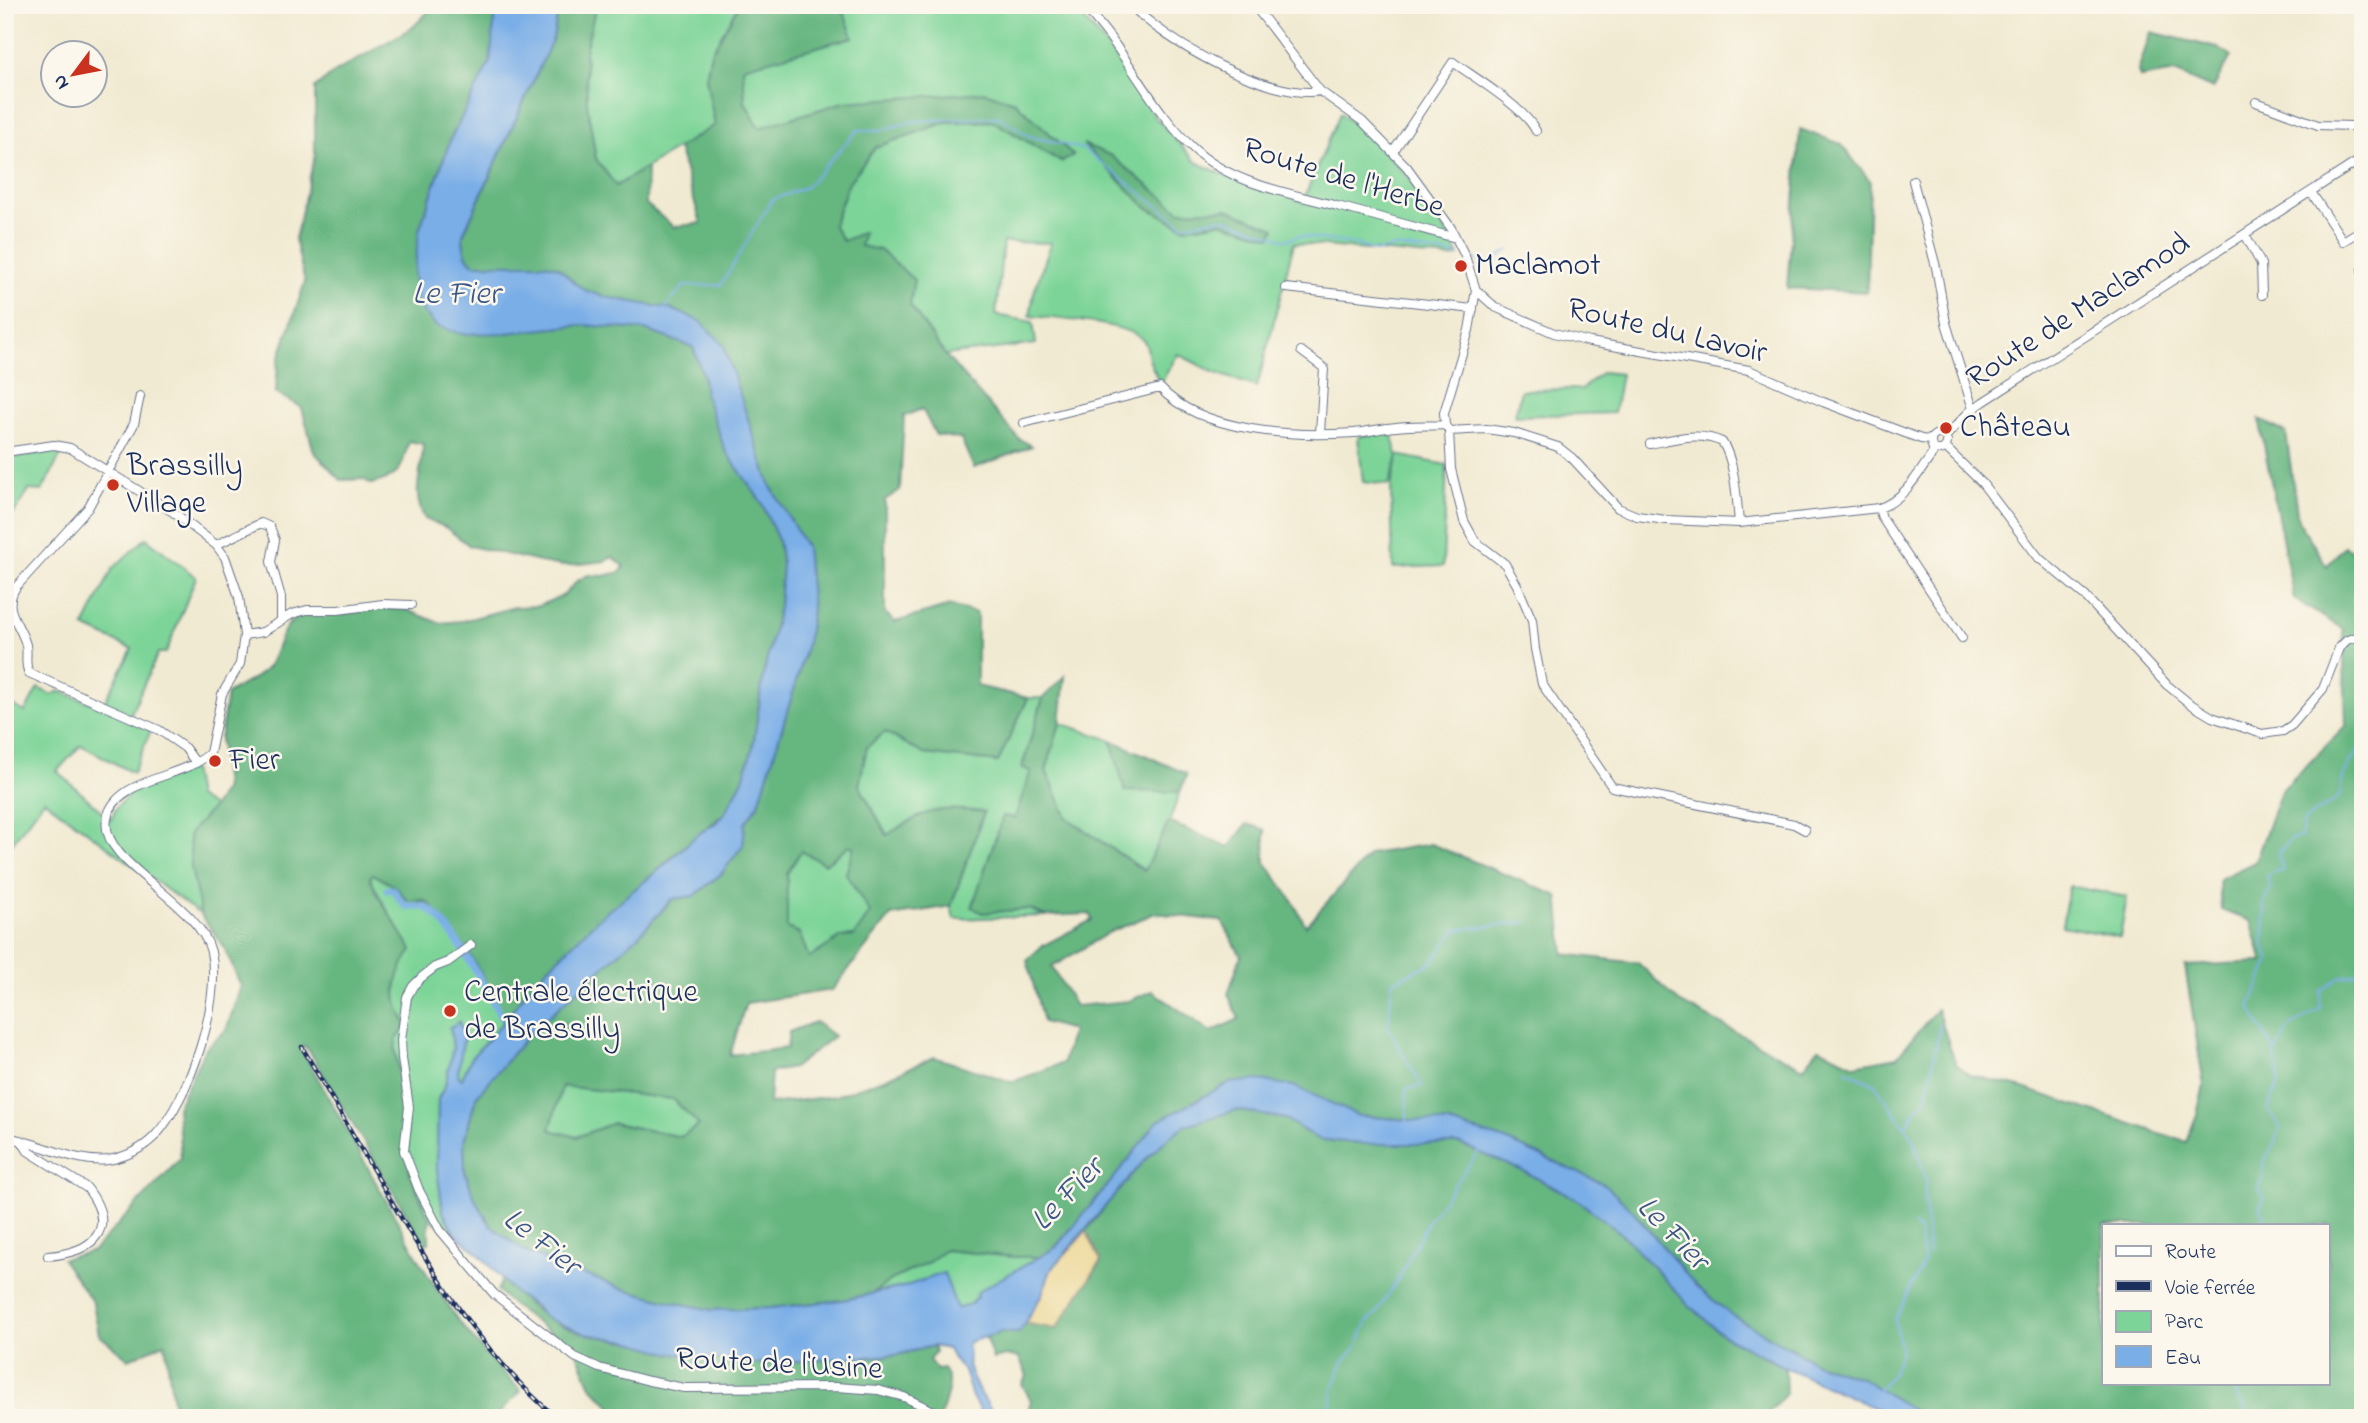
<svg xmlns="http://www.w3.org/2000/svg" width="2368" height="1423" viewBox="0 0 2368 1423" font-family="'Indie Flower',sans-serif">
<rect width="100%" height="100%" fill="#fbf7ec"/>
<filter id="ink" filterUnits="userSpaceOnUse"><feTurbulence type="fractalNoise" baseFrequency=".0143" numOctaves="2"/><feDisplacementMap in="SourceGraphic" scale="14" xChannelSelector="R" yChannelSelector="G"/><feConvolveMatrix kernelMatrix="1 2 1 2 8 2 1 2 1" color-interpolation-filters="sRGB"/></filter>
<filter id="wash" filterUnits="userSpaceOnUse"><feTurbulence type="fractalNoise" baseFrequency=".00686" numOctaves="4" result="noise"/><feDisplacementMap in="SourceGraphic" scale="28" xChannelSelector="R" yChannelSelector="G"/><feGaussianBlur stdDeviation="1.57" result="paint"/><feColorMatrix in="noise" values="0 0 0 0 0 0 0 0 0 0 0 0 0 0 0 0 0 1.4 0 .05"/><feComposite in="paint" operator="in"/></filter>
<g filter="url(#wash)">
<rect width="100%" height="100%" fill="#f1ead2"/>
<path fill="#7dd498" stroke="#4c827b" stroke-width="2" d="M 596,5 L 739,5 L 711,53 L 706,77 L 715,125 L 616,186 L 596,159 L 587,104 L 585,51 Z
M 841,5 L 1072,5 L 1110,50 L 1155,117 L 1196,162 L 1224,175 L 1303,201 L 1340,113 C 1390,150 1432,200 1459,256 L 1451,258 L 1294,243 L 1257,387 L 1213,372 L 1178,354 L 1160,384 C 1157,376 1152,367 1149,359 C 1148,353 1148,348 1145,343 C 1133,322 1054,319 1030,316 L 1034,292 L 1051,243 L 1003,242 L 996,315 L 1033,322 L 1036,344 L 945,355 L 910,305 L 860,246 L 843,241 L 833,226 L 849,182 L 876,147 L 946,122 L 993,121 L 1061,162 L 1072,154 L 1015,102 L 844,102 L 759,128 L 745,102 L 742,67 L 853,37 Z
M 1602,372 L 1621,374 L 1614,413 L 1515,416 L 1521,390 L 1582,389 Z
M 1392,430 L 1397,455 L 1447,465 L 1443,566 L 1393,568 L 1391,487 L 1398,456 L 1389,485 L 1363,482 L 1358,437 Z
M 52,451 L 63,451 L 42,491 L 29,490 L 9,521 L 5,521 L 5,459 Z
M 146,538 L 196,577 L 166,653 L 158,653 L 128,720 L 151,730 L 133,773 L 81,745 L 57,771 L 111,820 L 116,808 L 131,792 L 192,769 L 197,797 L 213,807 L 189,834 L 191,867 L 201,915 L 44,800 L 5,853 L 5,706 L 8,703 L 25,712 L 38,688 L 52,695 L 59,691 L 102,707 L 132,649 L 84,627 L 113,568 Z
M 1028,698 L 1043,698 L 1022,767 L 1031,770 L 1015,818 L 1003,816 L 982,913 L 1029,909 L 1046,916 L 954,919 L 951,906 L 984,812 L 887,835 L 859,785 L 867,747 L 885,732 L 924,754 L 998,762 Z
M 1060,723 L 1111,740 L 1126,791 L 1180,792 L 1169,822 L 1145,871 L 1067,818 L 1046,771 Z
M 848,846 L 854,846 L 846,874 L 871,913 L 854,936 L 842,937 L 809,958 L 799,933 L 787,928 L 787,874 L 801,850 L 825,864 Z
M 373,874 L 396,887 L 404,899 L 429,903 L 460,939 L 498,1003 L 503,1022 L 471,1058 L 462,1079 L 459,1077 L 458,1072 L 463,1029 L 451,1030 L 453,1048 L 445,1086 L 438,1099 L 437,1168 L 443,1212 L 455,1234 L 429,1219 L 402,1151 L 405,1106 L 395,1049 L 396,1039 L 404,1031 L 406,1024 L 398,1007 L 396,996 L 398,972 L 389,913 L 369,877 Z
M 2069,886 L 2127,897 L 2120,937 L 2062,926 Z
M 562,1086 L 673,1099 L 699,1125 L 682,1137 L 614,1123 L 577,1137 L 550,1130 Z
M 945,1250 L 1015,1257 L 1041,1257 L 979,1291 L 973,1303 L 957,1309 L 903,1287 L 873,1293 L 891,1280 L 928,1262 Z"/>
<path fill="#66b680" stroke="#40726f" stroke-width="2" fill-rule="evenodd" d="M 432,5 L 496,5 L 490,62 L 451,138 L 419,231 L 505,333 L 582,325 L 645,330 L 693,347 L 703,375 L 705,394 L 725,450 L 762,503 L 778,540 L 782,564 L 779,607 L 763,677 L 753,747 L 742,782 L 724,814 L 696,836 L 562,954 L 537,979 L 503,1022 C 489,977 460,938 429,903 L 422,900 L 408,901 L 396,887 L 373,874 L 370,877 L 377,894 L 412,950 C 400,968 391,987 399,1009 C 401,1014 405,1020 406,1025 C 406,1031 400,1035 396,1039 L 395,1050 L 405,1106 L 410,1173 L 429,1219 L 429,1243 L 424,1244 L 310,1052 L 305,1046 L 301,1048 L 427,1274 L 457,1319 L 484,1352 L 521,1391 L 495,1418 L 175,1418 L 165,1343 L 129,1359 L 99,1335 L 93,1303 L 62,1259 L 93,1251 L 181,1158 L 177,1107 L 205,1049 L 226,1030 L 241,986 L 225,949 L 201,915 L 191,867 L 189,834 L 213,807 L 225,788 L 220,739 L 227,694 C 239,686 256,679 266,669 C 278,657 278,623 303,614 L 343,614 L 376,608 L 404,609 L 440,623 L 462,621 L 515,607 L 538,606 L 564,595 L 577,581 L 588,575 L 603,576 L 621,572 L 624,566 L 613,557 L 605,561 L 563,566 L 540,562 L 470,546 L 445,527 L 425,519 C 410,492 423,472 423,444 L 409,441 C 400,470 403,476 371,484 L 363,479 L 341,480 L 314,452 L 302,408 L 276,393 L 278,362 L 305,282 L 295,239 L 315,155 L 315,88 L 332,74 L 413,27 L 432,8 Z
M 559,5 L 596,5 L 585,51 L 587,104 L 596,159 L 616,186 L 647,167 L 646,204 L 674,227 L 701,223 L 678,148 L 715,125 L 706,78 L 711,53 L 739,5 L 841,5 L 853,37 L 743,67 L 745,102 L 759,128 L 844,102 L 985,92 L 1015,102 L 1073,155 L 1062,162 L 993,121 L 946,122 L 876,147 L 849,182 L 833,225 L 843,241 L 864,232 L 860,246 L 880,250 L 914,280 L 910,305 L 945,355 L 1019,439 L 1032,446 L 974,468 L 961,439 L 936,435 L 922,409 L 904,416 L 900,490 L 885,500 L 885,613 L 895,622 L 950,606 L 977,613 L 977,686 L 1028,698 L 998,762 L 924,754 L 885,732 L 867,747 L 859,785 L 887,835 C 928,809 936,806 984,812 L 951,906 L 891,916 L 832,990 L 746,1003 L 730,1055 L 787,1048 L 789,1032 L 815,1022 L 834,1036 L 793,1068 L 771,1072 L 769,1104 L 835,1096 L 887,1078 L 934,1057 L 1012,1082 L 1063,1063 L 1072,1030 L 1043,1022 L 1027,960 L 1042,946 L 1092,920 L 1090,914 L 1046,916 L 1029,909 L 982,913 L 972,907 L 1003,816 L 1015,818 L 1031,771 L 1022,768 L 1043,698 L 1065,676 L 1060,723 L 1046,771 L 1067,818 L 1144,871 L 1169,822 L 1229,847 L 1247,824 L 1265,830 L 1265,862 L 1292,900 L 1306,926 L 1370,854 L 1431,844 L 1558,896 L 1564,954 L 1638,963 L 1679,1002 L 1803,1068 L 1819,1048 L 1855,1065 L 1897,1057 L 1937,1009 L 1956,1064 L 1970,1075 L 2020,1087 L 2186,1142 L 2197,1114 L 2204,1086 L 2185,966 L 2263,962 L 2251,921 L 2221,910 L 2219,879 L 2255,862 L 2281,791 L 2346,726 L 2343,629 L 2294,599 L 2259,419 L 2286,433 L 2298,520 L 2327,566 L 2344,546 L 2363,557 L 2363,1418 L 1925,1418 L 1863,1379 L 1818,1364 L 1733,1316 L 1696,1286 L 1633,1211 L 1604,1184 L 1503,1139 L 1449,1123 L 1359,1116 L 1229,1083 L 1158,1121 L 1114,1178 L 1055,1248 L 1041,1257 L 1015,1257 L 945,1250 L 929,1262 L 891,1280 L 873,1293 L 843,1300 L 771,1308 L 712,1310 L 668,1301 L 620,1288 L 526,1252 L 491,1226 L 475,1199 L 465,1172 L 464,1141 L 476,1097 L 529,1034 L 639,935 L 673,899 L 694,896 L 721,874 L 743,845 L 745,823 L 759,803 L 795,686 L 807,643 L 812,609 L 806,547 L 770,485 L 723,344 L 700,321 L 671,309 L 605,297 L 587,291 L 576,284 L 558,267 L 545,264 L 473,264 C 464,256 463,246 463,235 L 553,38 ZM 848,846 L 854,846 L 846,874 L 870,913 L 854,936 L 842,937 L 809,958 L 799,933 L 787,928 L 787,874 L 801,851 L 825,864 ZM 1155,913 L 1222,921 L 1241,956 L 1228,994 L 1239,1019 L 1211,1032 L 1152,991 L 1129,1001 L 1075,1006 L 1052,967 L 1110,932 ZM 562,1086 L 673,1099 L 699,1125 L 681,1137 L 613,1123 L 577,1137 L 550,1130 ZM 2104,1225 L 2328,1225 L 2328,1383 L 2104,1383 Z
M 2151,32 L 2218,48 L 2231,56 L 2213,89 L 2175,72 L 2140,78 L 2138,71 Z
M 1800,129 L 1841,144 L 1870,181 L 1867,292 L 1787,288 Z
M 1083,144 L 1110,155 L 1180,211 L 1227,209 L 1275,228 L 1271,237 L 1220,222 L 1185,228 L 1146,207 Z
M 1111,740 L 1187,774 L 1180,792 L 1125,791 Z
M 1237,1110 L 1285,1119 L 1319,1139 L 1361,1144 L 1460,1144 L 1521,1170 L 1575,1198 L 1622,1234 L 1689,1305 L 1724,1336 L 1785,1367 L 1786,1394 L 1764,1418 L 1022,1418 L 1027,1415 L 1031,1400 L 1022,1384 L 1027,1376 L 1019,1357 L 1006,1356 L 993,1359 L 985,1336 L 1002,1332 L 1019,1333 L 1024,1323 L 1056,1329 L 1101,1262 L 1086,1231 C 1112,1200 1150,1143 1185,1125 C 1201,1117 1221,1114 1237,1110 Z
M 502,1280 C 519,1297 544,1319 566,1327 C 613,1344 665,1344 714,1348 C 772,1352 839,1363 896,1355 C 908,1353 921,1349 933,1346 L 935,1352 L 929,1360 L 937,1370 L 943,1369 C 954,1384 945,1401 940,1418 L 622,1418 L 591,1386 L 576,1351 L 512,1305 L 497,1291 Z"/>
<path fill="#eeda9e" stroke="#84847e" stroke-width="2" d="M 1086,1231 L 1101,1261 L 1056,1329 L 1024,1323 L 1041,1296 L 1051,1270 Z"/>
<path fill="#7aaee7" stroke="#4a6ea2" stroke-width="2" d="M 496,5 L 559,5 L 553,38 L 463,234 C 463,246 464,256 473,264 L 545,264 L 558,267 L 576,284 L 587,291 L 605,297 L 671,309 L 700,321 L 723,344 L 770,485 L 806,547 L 812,609 L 807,643 L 795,686 L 759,803 L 745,823 L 743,845 L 721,874 L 694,896 L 672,899 L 639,935 L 529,1034 L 476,1097 L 464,1141 L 465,1172 L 475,1199 L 491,1226 L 526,1252 L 620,1288 L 668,1301 L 712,1310 L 771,1308 L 843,1300 L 903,1287 L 944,1273 L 957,1309 L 973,1303 L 972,1300 L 977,1298 L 976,1295 L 979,1291 L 1055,1248 L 1114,1178 L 1158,1121 L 1229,1083 L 1258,1080 L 1294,1086 L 1359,1116 L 1449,1123 L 1503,1139 L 1604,1184 L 1633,1211 L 1696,1286 L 1733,1316 L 1818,1364 L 1863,1379 L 1925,1418 L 1896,1418 L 1785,1367 L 1724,1336 L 1689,1305 L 1622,1234 L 1575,1198 L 1521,1170 L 1460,1144 L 1361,1144 L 1318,1139 L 1285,1119 L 1237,1110 L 1186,1125 L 1167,1139 L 1142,1163 L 1051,1270 L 1041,1296 L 1019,1333 L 1002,1332 L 969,1342 L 967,1345 C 971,1354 967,1359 969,1368 C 971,1380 989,1408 998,1418 L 983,1416 L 972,1397 L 964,1370 L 954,1361 L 948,1349 L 933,1346 L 896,1355 L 753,1364 L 669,1353 L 628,1341 L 586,1334 L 544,1317 L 536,1307 L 516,1294 L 477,1252 L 455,1234 L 443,1212 L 437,1168 L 438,1099 L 445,1086 L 453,1048 L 451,1030 L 449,1028 L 459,1022 L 464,1036 L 458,1072 L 459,1077 L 462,1079 L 471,1058 L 503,1022 L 537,979 L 599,918 L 660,869 L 696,836 L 717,822 L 724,814 L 742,782 L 753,747 L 763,677 L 779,607 L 782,564 L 778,540 L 762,503 L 725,450 L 705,394 L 703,375 L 693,347 L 645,330 L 582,325 L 505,333 L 462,334 L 436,326 L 418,305 L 414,274 L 419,231 L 451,138 L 490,62 Z"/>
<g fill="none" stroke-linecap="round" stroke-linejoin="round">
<path stroke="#7aaee7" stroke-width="2" d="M 1471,258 L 1487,264 L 1509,250
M 666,307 L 684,286 L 721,285 L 772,200 L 806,187 L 858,130 L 881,130 L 915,121 L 1000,117 L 1029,136 L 1083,149 L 1183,225 L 1223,218 L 1286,240 L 1299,236 L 1356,244 L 1376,252 L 1393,247 L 1459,255
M 2275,1053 L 2289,1027 L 2320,1009 L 2321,991 L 2339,977 L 2353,975 L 2363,969
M 1846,1070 L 1875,1084 L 1914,1140 L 1926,1181 L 1924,1198 L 1929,1254
M 1407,1120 L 1406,1089 L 1422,1086 L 1388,1028 L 1392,982 L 1431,963 L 1456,930 L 1527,922
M 1905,1126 L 1927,1096 L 1940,1024
M 2268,1225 L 2260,1210 L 2263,1197 L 2258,1185 L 2264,1175 L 2263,1161 L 2275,1144 L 2280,1126 L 2268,1111 L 2279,1081 L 2275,1053 L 2250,1007 L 2270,960 L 2263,944 L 2265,913 L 2263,906 L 2271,889 L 2267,876 L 2275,871 L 2283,871 L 2278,853 L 2293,838 L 2301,837 L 2304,821 C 2316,811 2329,806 2340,796 C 2341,769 2354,763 2363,739
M 2233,1383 L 2237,1398 L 2252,1418
M 1878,1390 L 1891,1376 L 1901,1352 L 1895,1319 L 1924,1262 L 1919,1232 L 1914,1226
M 1329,1418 L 1333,1389 L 1342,1363 L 1357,1347 L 1367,1322 L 1377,1313 L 1401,1274 L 1427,1223 L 1479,1151"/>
<path stroke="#7aaee7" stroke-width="7" d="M 387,890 L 393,889 L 405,906 C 412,906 420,905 427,908 C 449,919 488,992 501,1016"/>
</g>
</g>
<g filter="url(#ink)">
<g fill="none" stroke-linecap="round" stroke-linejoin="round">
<defs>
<path id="minor" d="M 1082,5 C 1126,48 1149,108 1194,149 C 1231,184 1290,193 1337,206 C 1377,216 1417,228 1456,238
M 1131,5 C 1165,42 1269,100 1320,91
M 1254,5 L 1320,91 L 1362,121 L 1407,167 L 1451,228 L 1465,256 L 1476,290 L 1495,307 L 1554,333 L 1590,342 L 1749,370 L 1823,402 L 1921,439 L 1931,440
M 2256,102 L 2318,125 L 2352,126 L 2363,136
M 1393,152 L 1453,62 C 1475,78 1525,108 1536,131
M 1913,181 L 1936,267 L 1946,323 L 1973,409
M 2311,192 L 2343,241 L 2363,229
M 2245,234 L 2261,264 L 2262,295
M 2362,271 L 2363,271
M 1286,288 L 1473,309
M 1476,290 L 1469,330 L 1444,413 L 1445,425 L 1449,431 L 1486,429 L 1514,433 L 1558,447 L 1572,458 L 1618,508 L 1637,516 L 1666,520 L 1739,523 L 1879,508 C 1903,501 1919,473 1933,453 L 1933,448
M 1301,351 L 1324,368 L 1320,433
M 140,396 L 134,424 L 88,508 L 16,587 C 1,610 21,624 26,645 C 28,655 24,664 29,673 L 159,730 L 185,748 L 196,763
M 1024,423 L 1160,388 C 1202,433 1296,437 1354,433 C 1368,432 1382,428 1396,427 C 1412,425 1429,426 1445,425
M 1449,431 L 1451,469 L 1464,521 L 1475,541 L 1505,564 L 1517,585 L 1532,620 L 1535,649 L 1542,684 L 1612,787 L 1794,824 L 1805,830
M1931 442a8 8 0 1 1 16 0a8 8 0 1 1-16 0Z
M 1945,437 L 1969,412 L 1983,402 L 2363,158
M 1650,444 C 1673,439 1699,431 1722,442 C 1735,460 1737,501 1739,523
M 1945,447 L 1982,483 L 2039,558 L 2085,596 L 2167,685 L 2189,703 L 2212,717 L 2262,734 L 2283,731 L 2292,725 L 2323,689 L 2339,648 L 2347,640 L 2363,635
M 5,452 L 54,445 L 70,448 L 173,512 L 216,545 L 225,557 L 239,597 L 244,635 L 240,664 L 222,694 L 210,753 C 183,779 115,777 107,819 C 98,863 199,901 211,952 C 222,1002 189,1099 155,1136 C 142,1149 126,1157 108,1160 C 75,1164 39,1142 5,1137
M 1879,508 L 1882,518 L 1962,638
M 216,545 L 261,523 L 270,527 L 275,540 L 271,562 L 281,597 L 281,621
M 244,635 L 263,632 L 292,614 L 307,610 L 338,610 L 383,604 L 411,605
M 471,945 L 448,962 L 435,967 L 422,977 L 413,986 L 407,997 L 401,1040 L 402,1058 L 409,1107 L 404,1151 L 419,1190 L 440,1230 L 494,1294 L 575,1357 L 599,1368 L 649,1381 L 684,1388 L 836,1387 L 878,1390 L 904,1397 L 948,1418
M 5,1128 L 8,1138
M 21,1140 L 28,1151 L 87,1188 C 119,1230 93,1252 48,1256"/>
</defs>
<use href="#minor" stroke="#667087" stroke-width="10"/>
<use href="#minor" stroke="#fff" stroke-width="8"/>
<defs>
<path id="rail" d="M 302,1047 C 330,1095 357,1142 385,1190 C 433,1273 483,1356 557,1418"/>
</defs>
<use href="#rail" stroke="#1b2f5e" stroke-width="4.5"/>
<use href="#rail" stroke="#fbf7ec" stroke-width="2" stroke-dasharray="5" stroke-linecap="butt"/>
</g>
</g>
<g fill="#c8321e" stroke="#fbf7ec" stroke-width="2.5">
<circle cx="1461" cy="266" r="7"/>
<circle cx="1946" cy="428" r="7"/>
<circle cx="113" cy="485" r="7"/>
<circle cx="215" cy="761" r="7"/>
<circle cx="450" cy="1011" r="7"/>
</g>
<g text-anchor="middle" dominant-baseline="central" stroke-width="5" stroke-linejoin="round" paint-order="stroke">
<g font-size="32" fill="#1b2f5e" stroke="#fbf7ec">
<text transform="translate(1343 179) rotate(17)">Route de l'Herbe</text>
<text transform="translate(2079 312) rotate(-33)">Route de Maclamod</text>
<text transform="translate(1667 332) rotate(13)">Route du Lavoir</text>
<text transform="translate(779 1365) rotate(3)">Route de l'Usine</text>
</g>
<g font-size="32" fill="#1b2f5e" stroke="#fbf7ec" text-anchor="start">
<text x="1475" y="266">Maclamot</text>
<text x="1960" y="428">Château</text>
<text x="127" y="467">Brassilly<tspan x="127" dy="37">Village</tspan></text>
<text x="229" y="761">Fier</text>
<text x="464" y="993">Centrale électrique<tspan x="464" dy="37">de Brassilly</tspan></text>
</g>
<g font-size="33" font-style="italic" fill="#385587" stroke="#fbf7ec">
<text x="456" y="295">Le Fier</text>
<text transform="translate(1068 1195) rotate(-46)">Le Fier</text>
<text transform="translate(1672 1234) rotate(46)">Le Fier</text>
<text transform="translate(541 1243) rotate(38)">Le Fier</text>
</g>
</g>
<rect width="2368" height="1423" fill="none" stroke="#fbf7ec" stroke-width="28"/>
<rect x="2102" y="1224" width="228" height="161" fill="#fbf7ec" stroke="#a1a7b3" stroke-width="2"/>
<rect x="2116" y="1246" width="35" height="10" fill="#ffffff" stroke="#a1a7b3" stroke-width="2"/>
<text x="2165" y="1258" font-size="21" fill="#1b2f5e">Route</text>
<rect x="2116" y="1281" width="35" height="10" fill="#1b2f5e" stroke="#a1a7b3" stroke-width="2"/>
<text x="2165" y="1294" font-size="21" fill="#1b2f5e">Voie ferrée</text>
<rect x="2116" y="1311" width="35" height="21" fill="#7dd498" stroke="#a1a7b3" stroke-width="2"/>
<text x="2165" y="1328" font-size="21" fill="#1b2f5e">Parc</text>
<rect x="2116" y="1346" width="35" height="21" fill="#7aaee7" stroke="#a1a7b3" stroke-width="2"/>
<text x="2165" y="1364" font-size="21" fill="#1b2f5e">Eau</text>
<g transform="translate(74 74) rotate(238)"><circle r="33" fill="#fbf7ec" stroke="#a1a7b3" stroke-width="2"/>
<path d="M0-5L12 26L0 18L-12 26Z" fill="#c8321e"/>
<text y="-10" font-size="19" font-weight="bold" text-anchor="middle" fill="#1b2f5e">N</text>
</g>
</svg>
